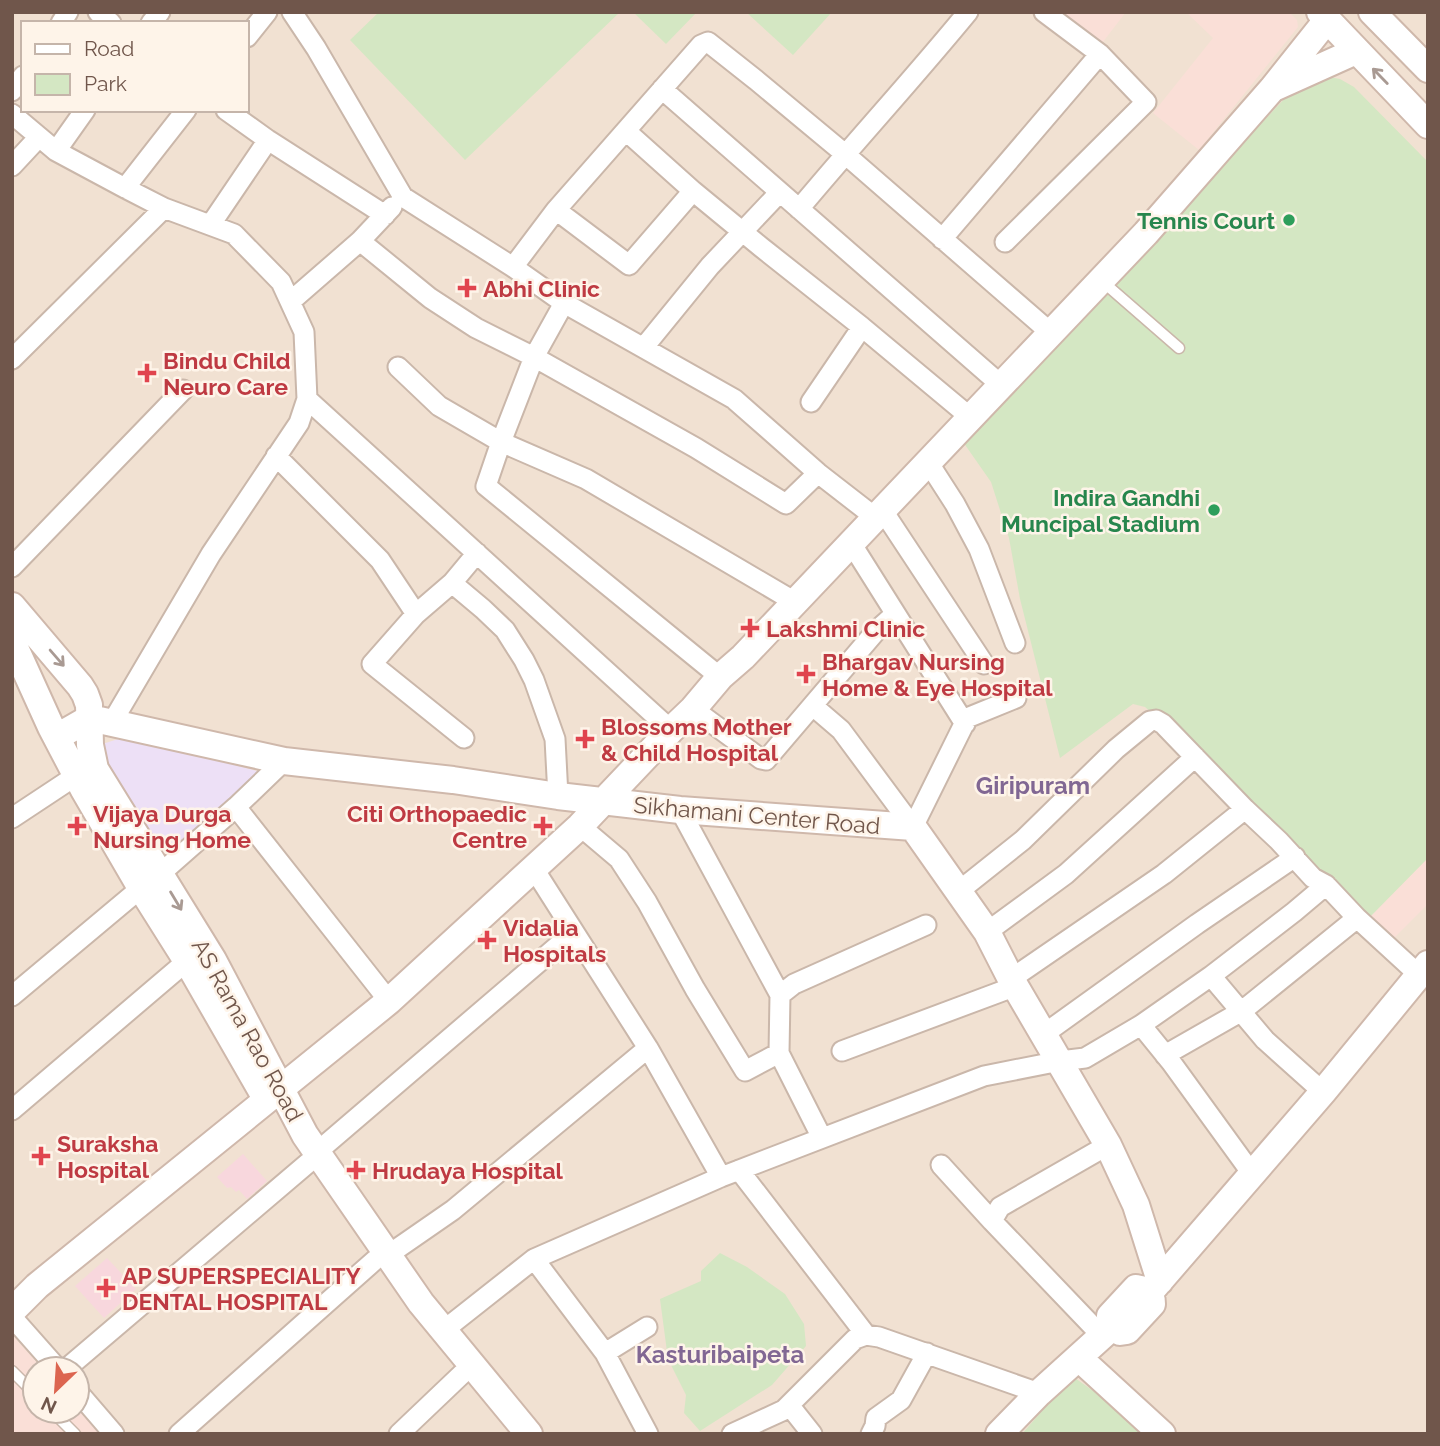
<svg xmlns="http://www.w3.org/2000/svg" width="1440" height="1446" viewBox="0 0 1440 1446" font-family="Raleway,sans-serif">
<rect width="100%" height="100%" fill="#faf0e3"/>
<path fill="#f1e1d2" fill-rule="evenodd" d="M 12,12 L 1428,12 L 1428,1434 L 12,1434 ZM 23,23 L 247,23 L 247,110 L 23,110 ZM 35,1369 L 77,1369 L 77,1411 L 35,1411 Z"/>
<path fill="#fadfd7" d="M 1060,12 L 1126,12 L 1099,47 Z
M 1186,12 L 1289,12 L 1297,20 L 1298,27 L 1199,150 L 1153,113 L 1213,38 Z
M 1428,858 L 1428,904 L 1388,944 L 1364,923 Z
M 12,1335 L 43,1369 L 35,1369 L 35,1411 L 77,1411 L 77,1407 L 101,1434 L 12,1434 Z"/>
<path fill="#ede0f6" d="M 128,736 L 264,773 L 166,857 L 104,768 L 99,745 Z"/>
<path fill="#f8d7dd" d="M 243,1154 L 267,1181 L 247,1199 L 239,1190 L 236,1192 L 231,1187 L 227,1188 L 217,1177 Z
M 107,1258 L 136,1289 L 104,1318 L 75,1286 Z"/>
<path fill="#d4e7c3" d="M 379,12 L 617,12 L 619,13 L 465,160 L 350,40 Z
M 633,12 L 697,12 L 666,44 Z
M 746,12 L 832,12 L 793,55 Z
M 1324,76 L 1340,79 L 1354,87 L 1428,162 L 1428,858 L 1364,923 L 1159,719 L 1145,707 L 1133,704 L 1060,758 L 1020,599 L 1009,538 L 991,482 L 961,439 L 1289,94 Z
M 720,1253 L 747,1267 L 785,1294 L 804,1324 L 806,1346 L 772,1385 L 700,1431 L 684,1413 L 686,1395 L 668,1359 L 660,1299 L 701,1281 L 701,1271 Z
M 1072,1376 L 1099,1395 L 1147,1434 L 1022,1434 Z"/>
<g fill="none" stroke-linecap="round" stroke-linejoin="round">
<defs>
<path id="lane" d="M 1102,281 L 1179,348
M 12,1371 L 35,1394
M 52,1411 L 75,1434"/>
<path id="street" d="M 98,12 L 111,23
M 292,12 L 316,48 L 403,197 L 513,267 L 564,303 L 734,399 L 818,473 L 876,518 L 887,517 L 984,664
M 61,23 L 68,12
M 151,23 L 160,12
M 247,37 L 267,12
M 662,89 L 1001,385
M 12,91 L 23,76
M 226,110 L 268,140 L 385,215
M 12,114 L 56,151 L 125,188 L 164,208 L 234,234 L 281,282 L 304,332 L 307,399 L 299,423 L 211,554 L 111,724
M 626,131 L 693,191 L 761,247 L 862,327 L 970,417
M 56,151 L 85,110
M 12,166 L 39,137
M 125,188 L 186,110
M 799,209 C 854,143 913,79 968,12
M 556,210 L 629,265 L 693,191
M 211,224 L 268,140
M 942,239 L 1100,54
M 360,241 L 430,298 L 476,328 L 534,357 L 696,448 L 786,504 L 818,473
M 1005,242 L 1146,102 L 1100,54 L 1044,12
M 513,267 L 556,210 L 701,45 L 708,42 L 756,80 L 845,154 L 1051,333
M 291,301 L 360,241 L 392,207
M 564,303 L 534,357 L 501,442 L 486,486 L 720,677
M 644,347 L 710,266 L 779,193
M 12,359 L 164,208
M 398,367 L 439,406 L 501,442 L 586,479 L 795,602
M 307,399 L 671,730
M 811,402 L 862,327
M 276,456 L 380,560 L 416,614
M 928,462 L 955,504 L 979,549 L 1015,643
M 851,543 L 965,724
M 12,567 L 183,390
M 452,583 L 483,609 L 505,630 L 524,660 L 534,680 L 555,739 L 558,796
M 813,706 L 841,730 L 913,827 L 967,718 L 1016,698
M 693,709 L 761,759 L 766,760 L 876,631 L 895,614
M 464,738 L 372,664 L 416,614 L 452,583 L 477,553
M 236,807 L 389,1001
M 680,810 L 780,995
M 12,818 L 77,775
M 580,826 L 619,859 L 647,902 L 695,989 L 745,1071 L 779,1053 L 780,995 L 794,984 L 926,925
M 161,873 L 236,807 L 284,761
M 959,891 L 1023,840 L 1116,749 L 1150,721 L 1156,720 L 1163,724 L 1245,809 L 1279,841 L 1313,878 L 1326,885 L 1357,918 L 1418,974
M 987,932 L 1066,874 L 1195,757
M 1211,976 L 1265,1040 L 1323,1092
M 1011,979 L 1164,874 L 1245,809
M 12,996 L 141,888
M 1141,1025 L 1171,1062 L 1253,1175
M 1044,1034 L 1197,924 L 1295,857
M 648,1048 L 721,1177
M 842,1051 L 1016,986
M 779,1053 L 822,1138
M 1165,1055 L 1242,1011 L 1357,918
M 12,1110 L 187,961
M 317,1152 L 574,932
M 941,1165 L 992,1221
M 739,1170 L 866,1335
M 388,1255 L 453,1210 L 648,1048 L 534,869
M 534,1259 L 721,1177 L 984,1076 L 1060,1061 L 1085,1058 L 1141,1025 L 1211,976 L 1294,912 L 1326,885
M 12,1317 L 58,1369
M 444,1330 L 534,1259 L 605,1353 L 648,1434
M 1102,1336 L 992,1221 L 1000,1207 L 1108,1145
M 605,1353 L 647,1327
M 66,1369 L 308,1163
M 77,1391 L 114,1434
M 789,1405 L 812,1434
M 179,1434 L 375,1260
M 399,1434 L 462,1374
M 732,1434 L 784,1410 L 855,1339 L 866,1335 L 879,1337 L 1039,1393
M 871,1434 L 875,1426 L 876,1418 L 901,1400 L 927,1353"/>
<path id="secondary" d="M 1320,12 L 1428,125
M 1372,12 L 1428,69
M 1276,87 L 1356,51
M 12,606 L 80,686 L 85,694 L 89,705 L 90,745 L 95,769 L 213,960 L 305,1135 L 421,1303 L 529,1434
M 12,641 L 51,727 L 84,790 L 141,888 L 187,961 L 264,1095
M 57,737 L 90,718 L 284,761 L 453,780 L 558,796 L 680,810 L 913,827 L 987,932 L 1011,979 L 1108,1145 L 1136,1205 L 1160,1281
M 1136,1288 C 1147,1290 1152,1293 1152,1304 L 1127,1331 L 1120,1332 L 1112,1327 L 1110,1316 Z
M 1151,1291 L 1323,1092 L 1428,964
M 12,1311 L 37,1286 L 389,1001 L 580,826 L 671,730 L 693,709 L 720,677 L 743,657 L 1146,233 L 1272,89 L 1327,20
M 1079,1358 L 1162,1434
M 999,1434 L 1039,1393 L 1112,1327"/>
</defs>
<use href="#lane" stroke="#cab7aa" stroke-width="13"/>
<use href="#street" stroke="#cab7aa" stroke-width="23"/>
<use href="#secondary" stroke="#cfb8ab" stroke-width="30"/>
<use href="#lane" stroke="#fff" stroke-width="10"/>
<use href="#street" stroke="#fff" stroke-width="19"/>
<use href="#secondary" stroke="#fff" stroke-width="26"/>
</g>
<defs><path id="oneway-shaft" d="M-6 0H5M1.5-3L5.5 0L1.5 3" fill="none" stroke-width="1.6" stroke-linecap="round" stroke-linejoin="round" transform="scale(1.75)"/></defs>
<g stroke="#a99a93">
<use href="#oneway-shaft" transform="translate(1380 76) rotate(-134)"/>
<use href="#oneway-shaft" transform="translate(57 658) rotate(49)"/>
<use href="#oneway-shaft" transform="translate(176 901) rotate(59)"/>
</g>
<g fill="#2e9e5b" stroke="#fef4e9" stroke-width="2.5">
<circle cx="1289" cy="220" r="7"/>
<circle cx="1214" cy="510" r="7"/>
</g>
<g fill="#e0444e" stroke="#fef4e9" stroke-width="2.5">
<path d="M463.5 277.5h7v7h7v7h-7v7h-7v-7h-7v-7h7z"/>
<path d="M143.5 362.5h7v7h7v7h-7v7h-7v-7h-7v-7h7z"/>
<path d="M746.5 617.5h7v7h7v7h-7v7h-7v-7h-7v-7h7z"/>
<path d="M802.5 663.5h7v7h7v7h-7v7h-7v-7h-7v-7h7z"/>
<path d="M581.5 728.5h7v7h7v7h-7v7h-7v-7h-7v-7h7z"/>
<path d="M73.5 815.5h7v7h7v7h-7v7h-7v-7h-7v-7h7z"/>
<path d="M539.5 815.5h7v7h7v7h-7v7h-7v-7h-7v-7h7z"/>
<path d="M483.5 929.5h7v7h7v7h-7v7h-7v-7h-7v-7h7z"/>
<path d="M37.5 1145.5h7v7h7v7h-7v7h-7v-7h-7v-7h7z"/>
<path d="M352.5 1159.5h7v7h7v7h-7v7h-7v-7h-7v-7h7z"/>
<path d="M102.5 1277.5h7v7h7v7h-7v7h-7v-7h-7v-7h7z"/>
</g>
<g text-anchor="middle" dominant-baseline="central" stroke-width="5" stroke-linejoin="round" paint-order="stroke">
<g font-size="23" font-weight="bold" fill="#27864d" stroke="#fef4e9" text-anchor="end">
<text x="1275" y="220">Tennis Court</text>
<text x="1200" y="497">Indira Gandhi<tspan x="1200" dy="26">Muncipal Stadium</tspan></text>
</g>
<g font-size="23" font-weight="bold" fill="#be3a42" stroke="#fef4e9" text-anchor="start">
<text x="483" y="288">Abhi Clinic</text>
<text x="163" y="360">Bindu Child<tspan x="163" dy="26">Neuro Care</tspan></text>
<text x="766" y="628">Lakshmi Clinic</text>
<text x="822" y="661">Bhargav Nursing<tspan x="822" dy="26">Home &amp; Eye Hospital</tspan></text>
<text x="601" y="726">Blossoms Mother<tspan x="601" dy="26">&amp; Child Hospital</tspan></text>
<text x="93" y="813">Vijaya Durga<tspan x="93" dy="26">Nursing Home</tspan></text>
<text x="527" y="813" text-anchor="end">Citi Orthopaedic<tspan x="527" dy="26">Centre</tspan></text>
<text x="503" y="927">Vidalia<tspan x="503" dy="26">Hospitals</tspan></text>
<text x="57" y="1143">Suraksha<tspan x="57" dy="26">Hospital</tspan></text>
<text x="372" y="1170">Hrudaya Hospital</text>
<text x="122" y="1275">AP SUPERSPECIALITY<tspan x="122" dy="26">DENTAL HOSPITAL</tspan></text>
</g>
<g font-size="23" fill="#70564b" stroke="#fef4e9">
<text transform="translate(757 815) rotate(5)">Sikhamani Center Road</text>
<text transform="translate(248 1030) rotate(61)">AS Rama Rao Road</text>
</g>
<g font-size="24" font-weight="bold" fill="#816793" stroke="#fef4e9">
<text x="1033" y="785">Giripuram</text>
<text x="720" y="1354">Kasturibaipeta</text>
</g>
</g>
<rect width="1440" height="1446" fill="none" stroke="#70564b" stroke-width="28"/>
<rect x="21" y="21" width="228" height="91" fill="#fef4e9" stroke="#c5b5aa" stroke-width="2"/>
<rect x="35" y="44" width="35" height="10" fill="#ffffff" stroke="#c5b5aa" stroke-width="2"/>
<text x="84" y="56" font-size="21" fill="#70564b">Road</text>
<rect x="35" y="74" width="35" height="21" fill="#d4e7c3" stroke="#c5b5aa" stroke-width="2"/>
<text x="84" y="91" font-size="21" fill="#70564b">Park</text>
<g transform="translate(56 1390) rotate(205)"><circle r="33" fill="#fef4e9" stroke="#c5b5aa" stroke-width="2"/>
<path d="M0-5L12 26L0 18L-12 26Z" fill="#dc6550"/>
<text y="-10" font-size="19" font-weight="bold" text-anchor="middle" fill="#70564b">N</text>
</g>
</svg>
